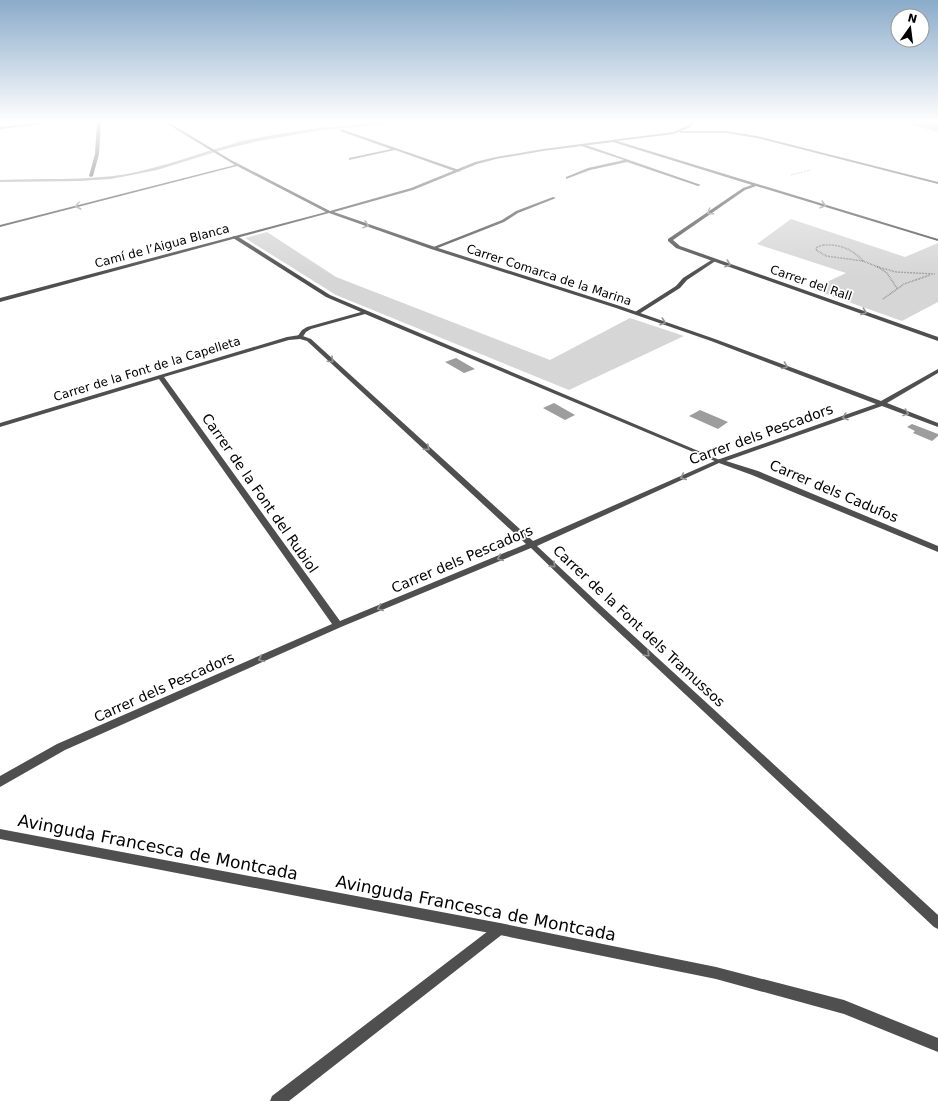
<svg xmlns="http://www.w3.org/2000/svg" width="938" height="1101" viewBox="0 0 938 1101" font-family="'DejaVu Sans',sans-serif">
<rect width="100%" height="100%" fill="#fff"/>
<path fill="#d6d6d6" d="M 791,219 L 905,257 L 938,243 L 938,302 L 902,321 L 812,289 L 846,273 L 757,244 Z
M 267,232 L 336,277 L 550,360 L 630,318 L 684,336 L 569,390 L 336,295 L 245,238 Z"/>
<path fill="#9d9d9d" d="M 902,122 L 938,122 L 938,132 Z
M 456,358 L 475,369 L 464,373 L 445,362 Z
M 554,403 L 575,415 L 565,420 L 543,408 Z
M 700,410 L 728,422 L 718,429 L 689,416 Z
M 912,424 L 938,434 L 938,436 L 932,441 L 913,433 L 915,431 L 907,427 Z"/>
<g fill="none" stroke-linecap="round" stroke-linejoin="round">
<path fill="#9d9d9d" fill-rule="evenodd" d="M 386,122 L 411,122 L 322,130 L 259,141 L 225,149 L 157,170 L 111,179 L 79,181 L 0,182 L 0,180 C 42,178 85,181 127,174 C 164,167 199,153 236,143 C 285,131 336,126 386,122 Z"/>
<path stroke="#717171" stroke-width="1" stroke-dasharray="0.5 1" stroke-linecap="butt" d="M 235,142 L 325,127
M 791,175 L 811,170"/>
<path stroke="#717171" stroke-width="1.5" stroke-dasharray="0.5 1" stroke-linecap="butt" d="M 823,245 C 840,244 852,249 863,261 L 826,256 L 816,250 L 817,247 Z
M 863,261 L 878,267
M 897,288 L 887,273 L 878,267 L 896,272 L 935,274
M 883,299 L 904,284 L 930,275"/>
<path fill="#4f4f4f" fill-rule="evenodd" d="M 97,122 L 101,122 L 99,154 L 93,176 L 91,177 L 89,176 L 95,154 Z
M 341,129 L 459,170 L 460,171 L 457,172 L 395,150 L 349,160 L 349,158 L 391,149 L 340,131 Z
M 581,144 L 583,144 L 701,185 L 698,186 L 627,162 L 590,170 L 566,179 L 566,177 L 588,168 L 624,160 L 581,146 Z
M 553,197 L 556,198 L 518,213 L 504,222 L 435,249 L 431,248 L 502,220 L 516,211 Z
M 500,923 L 504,925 L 506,929 L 504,933 L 289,1101 L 270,1101 L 272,1096 L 496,925 Z"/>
<path fill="#4f4f4f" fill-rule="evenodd" d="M 679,131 L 726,131 L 757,136 L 938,182 L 938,184 L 757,138 L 726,133 L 680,133 Z
M 233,236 L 237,236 L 330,295 L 722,461 L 721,462 L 717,462 L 365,314 L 311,329 L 306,332 L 302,338 L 298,338 L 297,337 L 302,330 L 307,327 L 361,312 L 326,297 L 233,238 Z
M 713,259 L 717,260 L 687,280 L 680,288 L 639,314 L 635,314 L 635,312 L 676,286 L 683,278 Z"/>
<path fill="#4f4f4f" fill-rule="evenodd" d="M 48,122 L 60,122 L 0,129 L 0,127 Z
M 164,122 L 168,122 L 231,160 L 330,211 L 411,188 L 475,162 L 496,157 L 543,149 L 673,132 L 689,125 L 689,122 L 692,122 L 691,127 L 674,134 L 617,141 L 938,239 L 938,241 L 756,186 L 745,190 L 673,240 L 680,246 L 938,337 L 938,341 L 676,248 L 668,241 L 668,239 L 743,188 L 752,185 L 613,142 L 543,151 L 496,159 L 477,164 L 413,190 L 334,212 L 435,247 L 620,306 L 715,339 L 881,401 L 938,369 L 938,373 L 887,403 L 938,423 L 938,427 L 882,406 L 726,461 L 758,471 L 938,546 L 938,552 L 752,475 L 719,463 L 537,546 L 600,605 L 938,915 L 938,929 L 934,927 L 594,609 L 531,548 L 341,627 L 65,750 L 0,787 L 0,776 L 57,744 L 332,624 L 159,379 L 0,427 L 0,423 L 287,337 L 300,335 L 311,339 L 533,541 L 717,460 L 876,404 L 711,341 L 616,308 L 431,249 L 329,213 L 0,302 L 0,298 L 326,212 L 237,166 L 0,227 L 0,225 L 235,165 ZM 300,339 L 307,341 L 526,544 L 340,621 L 164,377 L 289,340 Z
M 0,829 L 500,923 L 716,967 L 844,1000 L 938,1038 L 938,1052 L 844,1014 L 716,979 L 500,935 L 0,839 Z"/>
</g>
<defs><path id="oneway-chevron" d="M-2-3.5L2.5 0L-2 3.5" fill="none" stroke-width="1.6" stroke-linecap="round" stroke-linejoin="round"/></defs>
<g stroke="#959595">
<use href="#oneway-chevron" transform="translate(823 205) rotate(17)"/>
<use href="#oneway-chevron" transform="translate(78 206) rotate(166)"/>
<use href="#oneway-chevron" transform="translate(710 212) rotate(146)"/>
<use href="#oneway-chevron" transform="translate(366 225) rotate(19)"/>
<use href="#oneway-chevron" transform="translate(728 264) rotate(19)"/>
<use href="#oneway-chevron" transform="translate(864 312) rotate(20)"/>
<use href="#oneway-chevron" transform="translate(663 322) rotate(19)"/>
<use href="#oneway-chevron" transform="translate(331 360) rotate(43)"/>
<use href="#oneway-chevron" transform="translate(785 366) rotate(21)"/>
<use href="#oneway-chevron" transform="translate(906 413) rotate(20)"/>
<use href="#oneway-chevron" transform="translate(845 417) rotate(161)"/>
<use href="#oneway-chevron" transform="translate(427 448) rotate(42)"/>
<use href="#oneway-chevron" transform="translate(683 477) rotate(156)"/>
<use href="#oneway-chevron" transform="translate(500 558) rotate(158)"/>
<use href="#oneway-chevron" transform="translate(553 565) rotate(44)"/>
<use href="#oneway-chevron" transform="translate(380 608) rotate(158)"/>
<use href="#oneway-chevron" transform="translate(647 654) rotate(43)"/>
<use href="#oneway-chevron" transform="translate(261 659) rotate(156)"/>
</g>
<linearGradient id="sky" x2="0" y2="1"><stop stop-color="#8aabca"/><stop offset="0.44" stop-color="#fff"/><stop offset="1" stop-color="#fff" stop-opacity="0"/></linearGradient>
<rect width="938" height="276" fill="url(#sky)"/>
<g text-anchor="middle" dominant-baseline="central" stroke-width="3.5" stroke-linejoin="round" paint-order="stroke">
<g font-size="12" fill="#000" stroke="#fff">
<text transform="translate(162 246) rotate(-15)">Camí de l’Aigua Blanca</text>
<text transform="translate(549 275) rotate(18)">Carrer Comarca de la Marina</text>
<text transform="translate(811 283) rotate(19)">Carrer del Rall</text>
<text transform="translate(147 369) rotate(-17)">Carrer de la Font de la Capelleta</text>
</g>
<g font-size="14" fill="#000" stroke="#fff">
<text transform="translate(761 434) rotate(-20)">Carrer dels Pescadors</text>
<text transform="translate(834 491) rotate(23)">Carrer dels Cadufos</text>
<text transform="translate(260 493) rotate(55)">Carrer de la Font del Rubiol</text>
<text transform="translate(462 559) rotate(-23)">Carrer dels Pescadors</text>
<text transform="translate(639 626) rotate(43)">Carrer de la Font dels Tramussos</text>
<text transform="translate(164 687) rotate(-24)">Carrer dels Pescadors</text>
</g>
<g font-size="17" fill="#000" stroke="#fff">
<text transform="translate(158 847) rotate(11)">Avinguda Francesca de Montcada</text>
<text transform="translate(476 908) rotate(11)">Avinguda Francesca de Montcada</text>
</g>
</g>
<g transform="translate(910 28) rotate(14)"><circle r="19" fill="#ffffff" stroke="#999999"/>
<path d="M0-3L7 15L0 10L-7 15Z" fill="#000000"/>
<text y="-6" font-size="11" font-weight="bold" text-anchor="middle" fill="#000000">N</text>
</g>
</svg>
